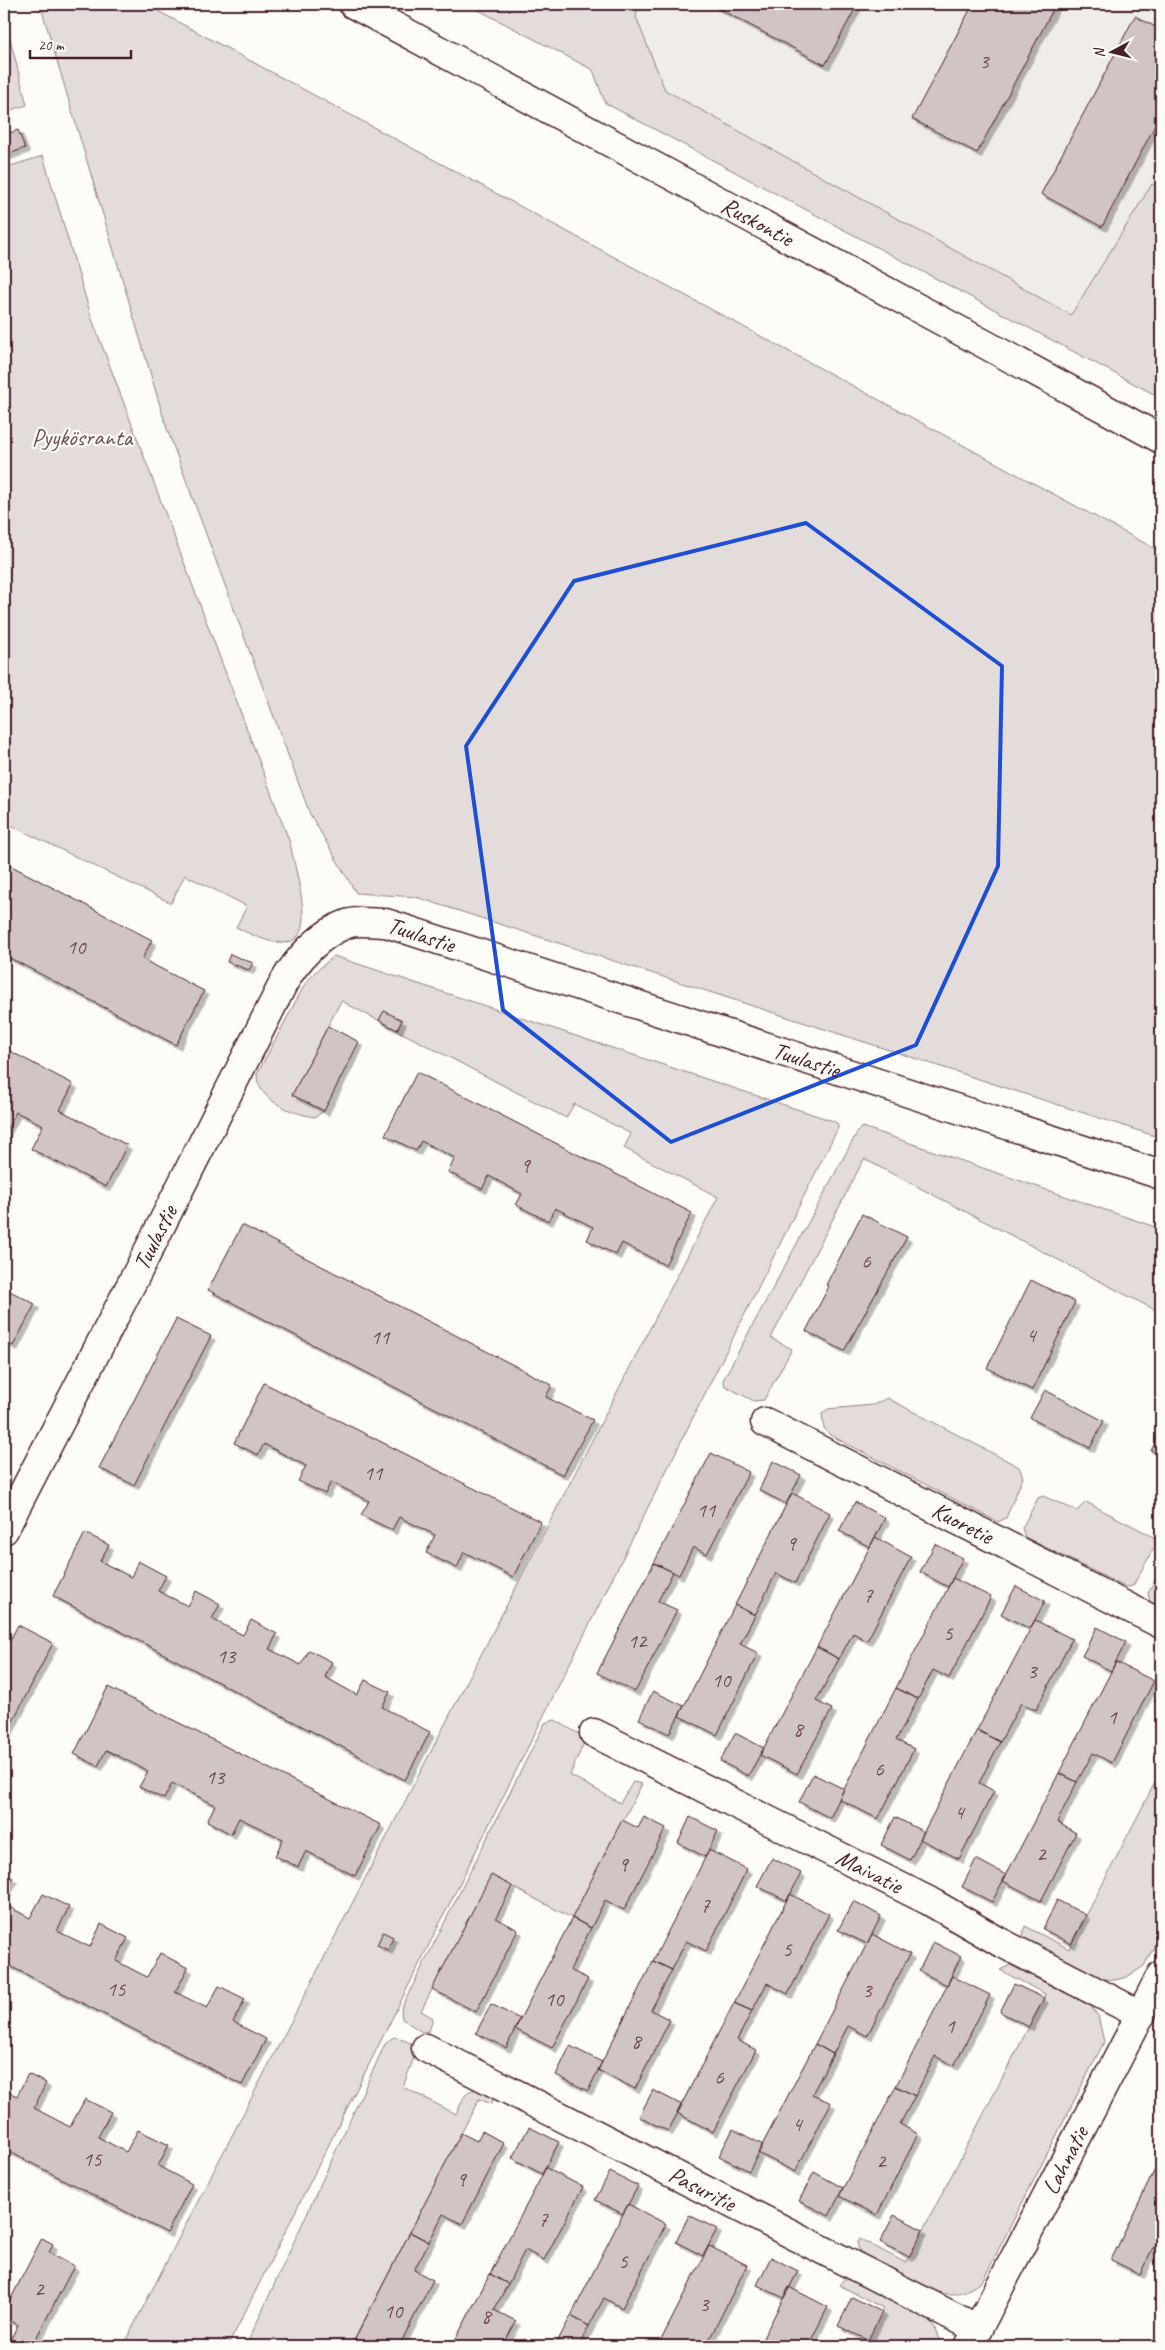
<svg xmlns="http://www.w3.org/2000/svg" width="1165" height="2350" viewBox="0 0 1165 2350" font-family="Caveat,sans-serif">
<defs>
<filter id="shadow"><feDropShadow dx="4.5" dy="4.5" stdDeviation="0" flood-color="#0004"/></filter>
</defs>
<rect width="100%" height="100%" fill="#fdfcf7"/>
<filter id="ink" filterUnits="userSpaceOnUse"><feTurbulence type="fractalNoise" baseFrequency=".02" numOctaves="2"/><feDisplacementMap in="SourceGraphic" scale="10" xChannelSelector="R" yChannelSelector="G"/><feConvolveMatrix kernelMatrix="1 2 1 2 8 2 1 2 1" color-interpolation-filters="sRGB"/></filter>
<g filter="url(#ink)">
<path fill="#f0ece8" d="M 638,4 L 1161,4 L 1161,190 L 1152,184 L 1071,315 L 665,90 L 636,17 Z"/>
<path fill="#e3dcda" stroke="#967e82" d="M 40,4 L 145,4 L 1161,552 L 1161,1138 L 416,897 L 356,893 L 310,814 L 167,429 Z
M 467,4 L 638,4 L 636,17 L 665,90 L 1071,315 L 1152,184 L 1161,190 L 1161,398 L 605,103 L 593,70 Z
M 4,16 L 27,105 L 4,112 Z
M 43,156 L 92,319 L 290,843 C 301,898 330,977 236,927 L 247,906 L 185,875 L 171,903 L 4,822 L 4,168 Z
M 334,956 L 833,1121 L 838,1124 L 838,1128 L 228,2346 L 123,2346 L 718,1197 L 624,1148 L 631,1134 L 574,1104 L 566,1118 L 341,1001 L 292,1095 L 324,1111 L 315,1117 C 293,1114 256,1100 257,1074 L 305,984 L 314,973 Z
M 863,1127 L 1161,1229 L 1161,1313 L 864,1159 L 771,1338 L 792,1349 L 764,1400 L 754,1401 L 725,1386 L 723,1380 L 859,1129 Z
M 887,1398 L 1019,1467 L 1023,1477 L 1006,1518 L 998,1522 L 830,1435 L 824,1428 L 822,1414 L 828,1409 L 873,1405 Z
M 1043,1496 L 1077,1511 L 1086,1502 L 1154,1537 L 1156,1544 L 1133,1586 L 1125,1587 L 1025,1537 L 1022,1528 L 1038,1498 Z
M 1161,1570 L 1161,1607 L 1150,1602 L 1148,1593 Z
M 555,1720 L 586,1738 L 570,1775 L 620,1803 L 633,1782 L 642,1784 L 572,1918 L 491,1876 L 421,2011 L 433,2018 L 429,2031 L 422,2032 L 402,2019 L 401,2009 L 545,1723 Z
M 1161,1771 L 1161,1934 L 1144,1966 L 1127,1977 L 1115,1980 L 1103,1979 L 1025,1940 L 1023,1935 L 1025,1926 L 1069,1949 Z
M 1010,1965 L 1091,2006 L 1098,2016 L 1104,2042 L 983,2280 C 974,2288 960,2295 947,2294 C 930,2293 878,2262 860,2252 L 857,2244 L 860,2239 L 906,2263 L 909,2257 L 1044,1998 L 1045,1994 L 1000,1970 Z
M 396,2037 L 415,2045 L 417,2049 L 403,2087 L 456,2114 C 465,2097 463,2089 484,2088 L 494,2098 L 491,2104 L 479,2099 L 351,2346 L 246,2346 L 385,2044 L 392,2038 Z
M 852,2279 L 928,2319 L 935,2328 L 941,2346 L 865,2346 L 883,2308 L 839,2285 L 843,2280 Z"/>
<path fill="#d0c5c4" stroke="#4a1f2b" filter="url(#shadow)" d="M 710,4 L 854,4 L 857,5 L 825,65 Z
M 973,4 L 1056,4 L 977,153 L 912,119 Z
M 1135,16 L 1161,30 L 1161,114 L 1102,227 L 1041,194 Z
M 18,130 L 25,148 L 4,156 L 4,135 Z
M 4,862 L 152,940 L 142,959 L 204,991 L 176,1045 L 4,955 Z
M 230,954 L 253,963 L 249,970 L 227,962 Z
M 384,1011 L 402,1020 L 397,1030 L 379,1020 Z
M 328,1026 L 359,1042 L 324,1111 L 292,1095 Z
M 4,1048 L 73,1084 L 60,1110 L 127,1145 L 106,1187 L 31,1149 L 43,1125 L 16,1112 L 4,1135 Z
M 417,1072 L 692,1213 L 665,1265 L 622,1243 L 616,1255 L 587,1240 L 593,1227 L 555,1208 L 548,1221 L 516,1205 L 522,1194 L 489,1176 L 482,1189 L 448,1172 L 455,1158 L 421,1141 L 416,1151 L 385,1135 Z
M 862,1214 L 907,1237 L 844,1351 L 806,1331 L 829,1286 L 826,1285 Z
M 242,1225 L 552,1385 L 546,1397 L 593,1420 L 563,1475 L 208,1290 Z
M 1031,1280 L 1075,1302 L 1032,1390 L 987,1368 Z
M 4,1288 L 35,1304 L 13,1346 L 4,1342 Z
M 176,1319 L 211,1336 L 134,1485 L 99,1468 Z
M 264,1383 L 541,1522 L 513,1577 L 464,1552 L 457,1568 L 426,1553 L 435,1535 L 399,1517 L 392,1530 L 361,1515 L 369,1501 L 331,1482 L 325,1494 L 298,1481 L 306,1466 L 264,1444 L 258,1455 L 234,1443 Z
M 1045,1390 L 1104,1421 L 1090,1448 L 1030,1418 Z
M 1161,1430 L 1161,1456 L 1151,1451 Z
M 711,1453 L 749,1472 L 707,1554 L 693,1547 L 679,1575 L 654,1563 Z
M 773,1461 L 801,1475 L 786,1504 L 759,1490 Z
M 792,1493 L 830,1513 L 795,1583 L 776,1573 L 755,1615 L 735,1605 Z
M 855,1502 L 885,1518 L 870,1547 L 839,1531 Z
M 85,1533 L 109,1545 L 100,1561 L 131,1577 L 138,1561 L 166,1576 L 158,1591 L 188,1606 L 196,1591 L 220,1604 L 212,1619 L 243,1635 L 251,1620 L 277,1634 L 269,1649 L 301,1665 L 309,1650 L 332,1662 L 325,1677 L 357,1695 L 365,1680 L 390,1692 L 382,1707 L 430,1732 L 405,1780 L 53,1596 Z
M 875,1537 L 911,1557 L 867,1641 L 853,1633 L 839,1659 L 817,1647 Z
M 935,1544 L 963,1558 L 948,1587 L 920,1572 Z
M 654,1563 L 673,1572 L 658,1601 L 677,1610 L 635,1692 L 597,1673 Z
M 953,1578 L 991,1597 L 949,1678 L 933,1670 L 918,1699 L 896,1688 Z
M 1016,1586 L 1045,1601 L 1030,1629 L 1001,1614 Z
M 735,1605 L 755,1615 L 740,1644 L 758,1653 L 717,1735 L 679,1716 Z
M 1035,1620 L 1072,1639 L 1036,1710 L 1021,1703 L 1000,1742 L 977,1730 Z
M 18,1625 L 53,1643 L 4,1738 L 4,1652 Z
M 1097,1627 L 1126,1642 L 1111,1671 L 1082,1656 Z
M 817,1647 L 839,1659 L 816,1701 L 832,1709 L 797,1774 L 760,1755 Z
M 1116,1662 L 1154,1681 L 1112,1763 L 1093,1753 L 1077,1782 L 1059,1773 Z
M 108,1687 L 381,1825 L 355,1876 L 306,1851 L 298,1867 L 275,1856 L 283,1839 L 239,1818 L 231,1834 L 207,1821 L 215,1805 L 172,1783 L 164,1799 L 139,1787 L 148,1771 L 106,1750 L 98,1766 L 74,1754 Z
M 896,1688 L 918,1699 L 896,1740 L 914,1749 L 878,1819 L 839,1799 Z
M 1161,1688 L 1161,1705 L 1154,1701 Z
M 653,1691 L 684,1706 L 669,1734 L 639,1719 Z
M 977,1730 L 1000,1742 L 979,1783 L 994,1791 L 959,1859 L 920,1839 Z
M 735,1733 L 764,1748 L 748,1776 L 720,1761 Z
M 1059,1773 L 1077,1782 L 1057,1822 L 1076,1833 L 1041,1901 L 1003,1881 Z
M 813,1774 L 844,1789 L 830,1818 L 799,1802 Z
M 644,1817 L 666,1828 L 624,1910 L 605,1900 L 591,1928 L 572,1918 L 622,1820 L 638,1828 Z
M 690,1817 L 718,1831 L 705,1857 L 678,1843 Z
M 895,1817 L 924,1832 L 910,1860 L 881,1845 Z
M 709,1850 L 747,1869 L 706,1951 L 686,1941 L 672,1970 L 653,1961 Z
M 772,1858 L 801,1873 L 787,1901 L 757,1886 Z
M 976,1859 L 1006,1875 L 992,1902 L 962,1887 Z
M 4,1874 L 13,1878 L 4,1895 Z
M 491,1875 L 512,1886 L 496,1918 L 518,1930 L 476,2012 L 432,1989 Z
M 43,1894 L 69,1907 L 57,1931 L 90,1947 L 101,1924 L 128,1938 L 116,1961 L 147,1977 L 160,1953 L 188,1968 L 175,1992 L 207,2008 L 219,1986 L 245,1999 L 233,2022 L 266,2039 L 242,2085 L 4,1963 L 4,1904 L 30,1918 Z
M 790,1894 L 829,1914 L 788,1994 L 767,1983 L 752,2011 L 734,2003 Z
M 1057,1900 L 1086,1915 L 1071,1944 L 1043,1929 Z
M 854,1901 L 881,1916 L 867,1944 L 838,1930 Z
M 572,1918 L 591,1928 L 570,1970 L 588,1979 L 552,2048 L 515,2029 Z
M 383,1932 L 393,1937 L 388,1950 L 377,1945 Z
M 872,1934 L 910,1954 L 867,2036 L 848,2026 L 833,2054 L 815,2044 Z
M 933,1942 L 961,1956 L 947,1985 L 919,1971 Z
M 653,1961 L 672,1970 L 651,2010 L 670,2020 L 635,2089 L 598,2070 Z
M 952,1976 L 990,1995 L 954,2066 L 935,2056 L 915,2096 L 896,2086 Z
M 1014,1984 L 1044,1998 L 1029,2027 L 1000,2012 Z
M 734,2003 L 752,2011 L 737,2040 L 756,2050 L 713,2132 L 677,2113 Z
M 491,2004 L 520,2019 L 506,2048 L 476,2033 Z
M 815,2044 L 833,2054 L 812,2094 L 831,2103 L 795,2172 L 758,2153 Z
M 570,2046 L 602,2062 L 588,2091 L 556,2075 Z
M 28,2074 L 46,2083 L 34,2108 L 70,2127 L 85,2099 L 111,2112 L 98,2137 L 126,2152 L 138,2130 L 169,2145 L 158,2166 L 192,2184 L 167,2233 L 4,2149 L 4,2090 L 17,2096 Z
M 896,2086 L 915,2096 L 900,2124 L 918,2134 L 877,2215 L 839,2196 Z
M 653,2090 L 682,2105 L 668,2131 L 639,2117 Z
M 529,2127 L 559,2142 L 542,2174 L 512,2158 Z
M 733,2129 L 763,2145 L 749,2171 L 719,2156 Z
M 482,2131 L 504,2143 L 462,2224 L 443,2214 L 429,2242 L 410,2232 L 461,2133 L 477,2141 Z
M 1161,2157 L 1161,2231 L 1140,2274 L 1111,2260 Z
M 546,2168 L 583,2187 L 544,2260 L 525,2250 L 508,2284 L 490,2274 Z
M 610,2172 L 638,2186 L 623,2214 L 595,2200 Z
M 814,2172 L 843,2188 L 829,2216 L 799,2201 Z
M 628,2204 L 666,2224 L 622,2308 L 604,2298 L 589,2326 L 571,2316 Z
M 689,2215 L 717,2229 L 703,2256 L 676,2242 Z
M 894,2215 L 923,2230 L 909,2257 L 880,2242 Z
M 410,2232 L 429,2242 L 414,2270 L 433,2280 L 399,2346 L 360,2346 L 353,2343 Z
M 42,2238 L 53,2244 L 49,2253 L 74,2266 L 32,2346 L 7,2346 L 18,2325 L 4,2317 L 4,2312 Z
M 709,2246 L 747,2265 L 706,2346 L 691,2346 L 683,2342 L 681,2346 L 658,2346 Z
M 771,2257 L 798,2271 L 784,2298 L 757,2285 Z
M 490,2274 L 508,2284 L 494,2310 L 516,2321 L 503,2346 L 452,2346 Z
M 789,2287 L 828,2307 L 808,2346 L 759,2346 Z
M 852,2297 L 882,2312 L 868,2340 L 838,2326 Z
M 571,2316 L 589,2326 L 579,2346 L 555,2346 Z"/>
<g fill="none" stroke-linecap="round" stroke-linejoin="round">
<defs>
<g id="street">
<path id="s1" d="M 765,1422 L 1161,1624"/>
<path id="s2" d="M 4,1530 L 138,1271 L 284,982 C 297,959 321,933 347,924 C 357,920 375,923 386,923 L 1161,1175"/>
<path id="s3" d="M 594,1733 L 929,1901 L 998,1941 L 1141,2015"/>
<path id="s4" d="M 426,2048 L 978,2329"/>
<path id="s5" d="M 969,2346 L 1161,1975"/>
</g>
<g id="secondary">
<path id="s6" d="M 353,4 L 1161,439"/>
</g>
</defs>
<use href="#street" stroke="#4a1f2b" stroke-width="31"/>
<use href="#secondary" stroke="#4a1f2b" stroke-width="31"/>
<use href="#street" stroke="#fdfcf7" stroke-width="28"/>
<use href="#secondary" stroke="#fdfcf7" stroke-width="28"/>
</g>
</g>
<path fill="none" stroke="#1d4ed8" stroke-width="4" stroke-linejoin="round" d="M 806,523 L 1002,666 L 998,866 L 916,1045 L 671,1142 L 503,1010 L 466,746 L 574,581 Z"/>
<g text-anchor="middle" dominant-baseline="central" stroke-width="4.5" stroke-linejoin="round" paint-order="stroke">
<g font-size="21" fill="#6c4851">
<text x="984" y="61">3</text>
<text x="76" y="947">10</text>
<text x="525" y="1165">9</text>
<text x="866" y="1261">6</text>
<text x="1031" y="1335">4</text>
<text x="380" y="1337">11</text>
<text x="373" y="1473">11</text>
<text x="706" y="1510">11</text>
<text x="791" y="1543">9</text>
<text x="868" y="1595">7</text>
<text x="948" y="1633">5</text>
<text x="637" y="1641">12</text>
<text x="226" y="1656">13</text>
<text x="1032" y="1671">3</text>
<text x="721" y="1680">10</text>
<text x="1112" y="1717">1</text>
<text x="798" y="1729">8</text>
<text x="879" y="1769">6</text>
<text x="215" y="1777">13</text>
<text x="959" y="1812">4</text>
<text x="1041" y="1854">2</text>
<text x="623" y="1864">9</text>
<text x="705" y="1905">7</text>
<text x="787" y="1949">5</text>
<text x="116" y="1989">15</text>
<text x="867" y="1990">3</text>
<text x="554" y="1999">10</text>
<text x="950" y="2026">1</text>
<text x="636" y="2041">8</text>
<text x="719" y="2077">6</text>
<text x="797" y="2124">4</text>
<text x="92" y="2159">15</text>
<text x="881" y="2161">2</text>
<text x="461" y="2179">9</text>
<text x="543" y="2219">7</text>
<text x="623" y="2261">5</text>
<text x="39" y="2289">2</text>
<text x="704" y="2304">3</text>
<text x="393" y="2311">10</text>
<text x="486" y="2316">8</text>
</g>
<g font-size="24" fill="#4a1f2b" stroke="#fdfcf7">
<text stroke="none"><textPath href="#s6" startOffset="459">Ruskontie</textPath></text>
<text stroke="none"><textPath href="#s2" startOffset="779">Tuulastie</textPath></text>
<text stroke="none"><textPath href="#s2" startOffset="1184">Tuulastie</textPath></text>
<text stroke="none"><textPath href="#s2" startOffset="329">Tuulastie</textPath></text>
<text stroke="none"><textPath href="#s1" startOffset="222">Kuoretie</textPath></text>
<text stroke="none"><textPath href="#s3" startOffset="308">Maivatie</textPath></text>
<text stroke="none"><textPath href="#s5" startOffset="209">Lahnatie</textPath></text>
<text stroke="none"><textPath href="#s4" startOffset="310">Pasuritie</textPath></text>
</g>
<g font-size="24" fill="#704e57" stroke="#fdfcf7">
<text x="82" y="437">Pyykösranta</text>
</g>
</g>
<rect width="1165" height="2350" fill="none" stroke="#fdfcf7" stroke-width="20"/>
<rect x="10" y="10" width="1145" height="2330" fill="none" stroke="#4a1f2b" stroke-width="2" filter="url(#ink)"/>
<g transform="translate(1112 52) rotate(263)" stroke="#fdfcf7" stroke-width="4" paint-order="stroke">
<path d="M0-4L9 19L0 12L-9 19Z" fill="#4a1f2b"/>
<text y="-8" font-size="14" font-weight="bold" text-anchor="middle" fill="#4a1f2b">N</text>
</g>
<path d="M30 50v8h101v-8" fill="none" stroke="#4a1f2b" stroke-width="2.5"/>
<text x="38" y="50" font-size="15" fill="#4a1f2b" stroke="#fdfcf7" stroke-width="4" paint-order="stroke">20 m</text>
</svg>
